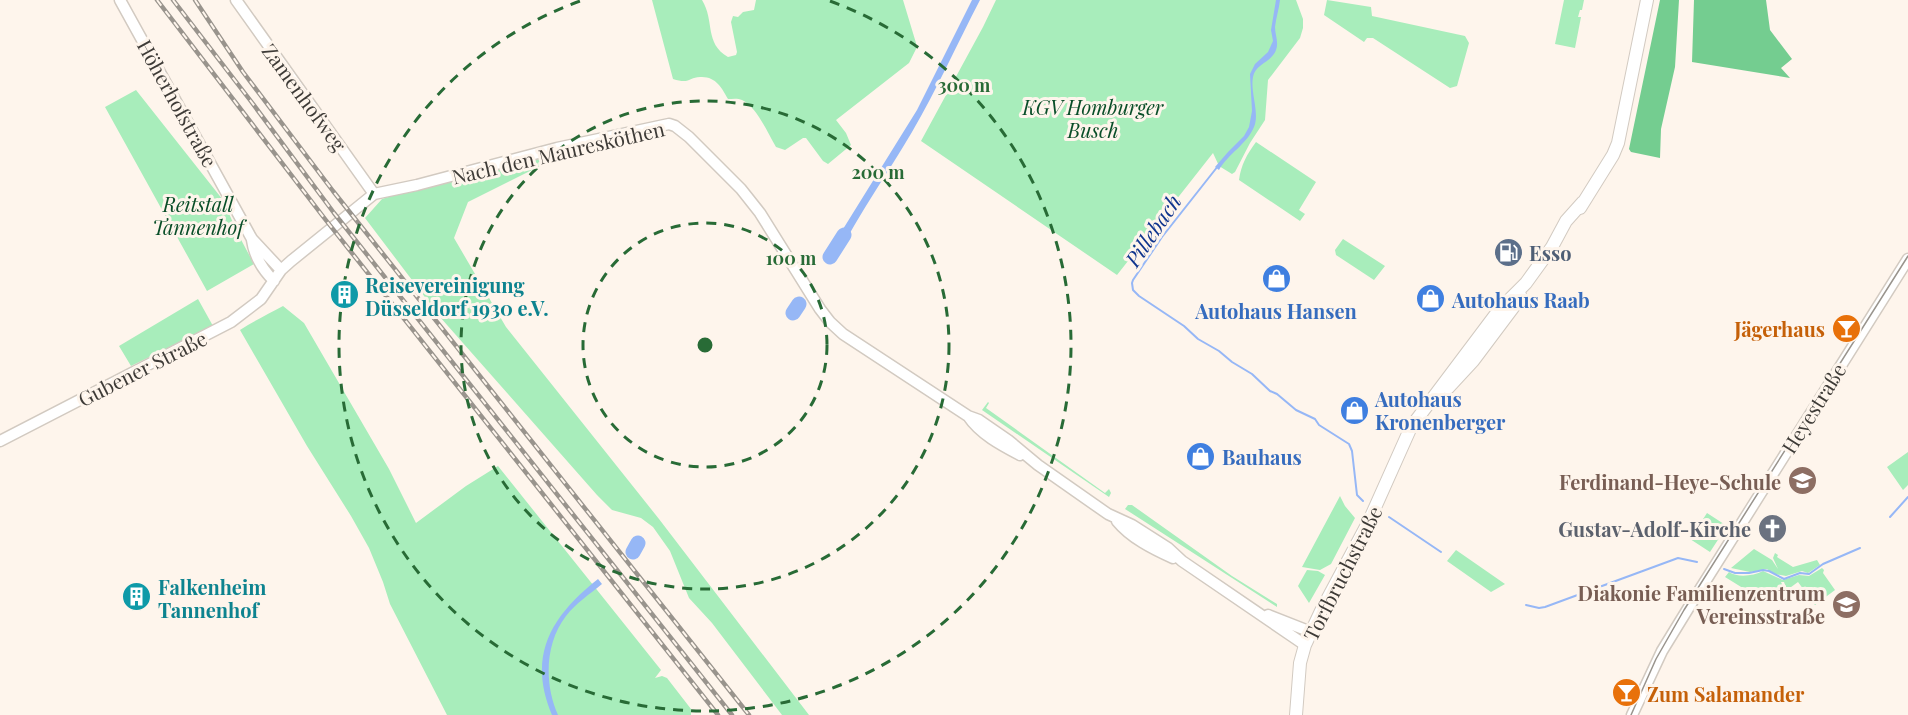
<svg xmlns="http://www.w3.org/2000/svg" width="1908" height="715" viewBox="0 0 1908 715" font-family="'Playfair Display',serif">
<rect width="100%" height="100%" fill="#fef5ec"/>
<path fill="#a8edbb" d="M 652,0 L 702,0 C 715,21 704,43 728,57 L 736,55 L 737,52 L 731,22 L 733,16 L 738,17 L 743,12 L 754,10 L 756,0 L 903,0 L 916,43 L 916,49 L 909,63 L 836,120 L 846,133 L 851,145 L 828,164 L 823,161 L 806,138 L 803,138 L 785,150 L 776,147 C 768,134 757,107 742,100 C 738,98 732,99 728,99 C 722,88 716,77 702,77 C 689,76 691,85 673,79 Z
M 996,0 L 1296,0 L 1303,19 L 1303,28 L 1300,38 L 1268,80 L 1265,120 L 1250,143 L 1235,172 L 1232,174 L 1219,166 L 1213,153 L 1117,275 L 921,141 L 983,27 Z
M 1327,0 L 1371,7 L 1372,16 L 1465,36 L 1469,43 L 1457,86 L 1450,88 L 1373,38 L 1367,38 L 1364,42 L 1324,15 Z
M 1564,0 L 1584,0 L 1582,10 L 1580,10 L 1578,17 L 1581,17 L 1575,48 L 1555,44 Z
M 136,90 L 223,200 L 238,234 L 254,264 L 207,291 L 105,107 Z
M 1256,142 L 1316,182 L 1299,210 L 1305,214 L 1300,221 L 1239,180 C 1241,165 1247,154 1256,142 Z
M 568,152 L 468,202 L 454,238 L 506,327 L 659,519 L 809,715 L 782,715 L 712,623 L 689,598 L 670,551 L 653,527 L 641,518 L 612,510 L 597,495 L 440,317 L 365,218 L 382,199 L 410,190 Z
M 1343,239 L 1385,266 L 1374,280 L 1336,255 L 1335,250 Z
M 198,299 L 213,326 L 131,366 L 119,346 Z
M 283,306 L 304,323 L 389,469 L 416,523 L 466,486 L 498,466 L 661,670 L 655,678 L 662,676 L 667,678 L 691,709 L 691,715 L 447,715 L 390,604 L 383,582 L 369,548 L 351,516 L 307,446 L 240,330 C 254,321 268,314 283,306 Z
M 988,402 L 989,403 L 986,408 L 1105,493 L 1109,489 L 1111,493 L 1109,497 L 982,410 Z
M 1908,452 L 1908,485 L 1903,490 L 1887,467 Z
M 1340,496 L 1345,506 L 1355,518 L 1331,564 L 1320,570 L 1302,567 Z
M 1128,505 L 1132,505 L 1232,576 L 1277,604 L 1277,607 L 1125,509 Z
M 1707,513 L 1727,526 L 1710,552 L 1690,539 Z
M 1754,549 L 1772,560 L 1778,569 L 1773,558 L 1775,553 L 1778,555 L 1777,557 L 1793,567 L 1817,560 L 1820,565 L 1808,573 L 1802,571 L 1786,576 L 1775,574 L 1767,569 L 1750,572 L 1731,568 Z
M 1456,550 L 1505,584 L 1491,592 L 1447,561 Z
M 1822,568 L 1824,570 L 1823,573 L 1835,590 L 1815,605 L 1798,582 L 1787,590 L 1784,582 L 1781,582 L 1785,591 L 1767,603 L 1725,577 L 1729,572 C 1738,578 1753,576 1763,571 L 1783,580 L 1799,575 L 1809,576 Z
M 1307,570 L 1318,571 L 1325,575 L 1309,603 L 1298,586 Z"/>
<path fill="#74cd90" d="M 1660,0 L 1679,0 L 1675,67 L 1661,129 L 1660,158 L 1631,152 L 1629,149 Z
M 1694,0 L 1766,0 L 1770,30 L 1792,59 L 1781,68 L 1790,78 L 1692,62 Z"/>
<path fill="#96b7f6" d="M 972,0 L 980,0 C 957,44 937,89 912,132 C 888,173 860,212 838,255 L 830,250 L 917,110 Z
M 1276,0 L 1280,0 C 1279,9 1276,18 1275,27 C 1275,35 1279,42 1276,50 C 1272,62 1255,64 1253,77 C 1250,92 1260,113 1254,127 C 1247,144 1228,154 1219,170 L 1215,167 L 1228,152 L 1244,136 L 1249,127 L 1252,111 L 1250,74 L 1255,64 L 1268,52 L 1273,41 L 1271,30 Z
M 598,579 L 602,584 C 590,594 576,603 566,616 C 545,643 544,684 558,715 L 552,715 C 527,656 551,616 598,579 Z"/>
<g fill="none" stroke-linecap="round" stroke-linejoin="round">
<path stroke="#96b7f6" stroke-width="2" d="M 1218,166 L 1162,237 L 1133,280 L 1132,283 L 1133,290 L 1139,296 L 1184,326 L 1198,339 L 1219,351 L 1232,362 L 1252,374 L 1270,391 L 1277,394 L 1296,410 L 1315,419 L 1319,425 L 1349,444 L 1352,451 L 1357,495 L 1363,501
M 1389,517 L 1441,552
M 1890,517 L 1908,497
M 1724,569 L 1735,573 L 1749,573 L 1763,570 L 1769,571 L 1784,579 L 1800,573 L 1809,574 L 1823,564 L 1860,548
M 1526,605 L 1539,608 L 1545,607 L 1678,558 L 1697,562"/>
<path stroke="#96b7f6" stroke-width="15" d="M 830,257 L 844,235
M 793,313 L 799,304
M 633,552 L 638,543"/>
<defs>
<path id="tertiary" d="M 120,0 L 252,239 L 281,270
M 236,0 L 374,194
M 252,240 C 254,255 263,270 274,281
M 968,416 C 980,434 1001,445 1020,455
M 0,441 L 231,322 L 261,299 L 281,270 L 291,261 L 374,194 L 417,185 L 557,148 L 669,124 L 675,126 L 689,137 L 741,189 L 760,213 L 820,309 L 830,322 L 843,334 L 968,416 L 979,420 L 1008,440 L 1038,465 L 1108,514 L 1132,525 L 1168,548 L 1182,561 L 1305,645
M 1117,521 C 1131,538 1153,549 1173,558
M 1268,615 L 1311,632
M 1632,715 L 1662,651 L 1689,607 L 1908,259"/>
<path id="secondary" d="M 1580,208 L 1613,155 L 1618,143 L 1647,0
M 1448,388 L 1473,361 L 1515,305 L 1520,295
M 1296,715 L 1300,663 L 1305,645 L 1321,611 L 1369,521 L 1411,427 L 1499,310 L 1526,283 L 1552,247 L 1566,221 L 1583,202"/>
</defs>
<use href="#tertiary" stroke="#d2cac1" stroke-width="13"/>
<use href="#secondary" stroke="#d2cac1" stroke-width="14"/>
<use href="#tertiary" stroke="#fff" stroke-width="10"/>
<use href="#secondary" stroke="#fff" stroke-width="12"/>
<path stroke="#99948d" stroke-width="1.5" d="M 1631,715 L 1656,659 L 1684,610 L 1908,256"/>
<defs>
<path id="rail" d="M 157,0 L 325,219 L 718,715
M 173,0 L 250,100 L 334,213 L 732,715
M 195,0 L 243,72 L 333,191 L 749,715"/>
</defs>
<use href="#rail" stroke="#99948d" stroke-width="4.5"/>
<use href="#rail" stroke="#fef5ec" stroke-width="2" stroke-dasharray="7" stroke-linecap="butt"/>
</g>
<g fill="none" stroke="#286b36" stroke-width="3" stroke-dasharray="10 8">
<circle cx="705" cy="345" r="122"/>
<circle cx="705" cy="345" r="244"/>
<path d="M830 1A366 366 0 1 1 580 1"/>
</g>
<defs>
<symbol id="fuel-disc" viewBox="-11 -11 22 22"><circle r="9.5" fill="#5c6f8a" stroke="#fef5ec"/><path d="M-5.5-6h7V0h2V4h1.3V-2.5L3-4.5l.8-.8L6-3V5H2.5V1h-1V6h-7ZM-4.2-4.7v3.2H.2V-4.7Z" fill="#fff"/></symbol>
<symbol id="shop-disc" viewBox="-11 -11 22 22"><circle r="9.5" fill="#3f7fe0" stroke="#fef5ec"/><path d="M-5-2.5h2.3a2.7 3.5 0 0 1 5.4 0H5L5.5 6h-11ZM-1.5-2.5h3a1.5 2.3 0 0 0-3 0Z" fill="#fff"/></symbol>
<symbol id="building-disc" viewBox="-11 -11 22 22"><circle r="9.5" fill="#0f9aa8" stroke="#fef5ec"/><path d="M-4-6H4V6H1V3H-1V6H-4ZM-2.5-4.3h1.7v1.8h-1.7ZM.8-4.3h1.7v1.8H.8ZM-2.5-1h1.7V.8h-1.7ZM.8-1h1.7V.8H.8Z" fill="#fff"/></symbol>
<symbol id="bar-disc" viewBox="-11 -11 22 22"><circle r="9.5" fill="#e8710a" stroke="#fef5ec"/><path d="M-6-5H6L.8 .8V4.5H3.5V6h-7V4.5H-.8V.8Z" fill="#fff"/></symbol>
<symbol id="school-disc" viewBox="-11 -11 22 22"><circle r="9.5" fill="#8d6e63" stroke="#fef5ec"/><path d="M0-5L7-2L0 1L-7-2ZM-4 1L0 2.5L4 1V4Q0 6-4 4Z" fill="#fff"/></symbol>
<symbol id="church-disc" viewBox="-11 -11 22 22"><circle r="9.5" fill="#6b7280" stroke="#fef5ec"/><path d="M-1.2-6h2.4v3.5h3.3v2.4h-3.3V6h-2.4V-.1h-3.3v-2.4h3.3Z" fill="#fff"/></symbol>
</defs>
<g fill-rule="evenodd">
<use href="#fuel-disc" x="1492" y="236" width="33" height="33"/>
<use href="#shop-disc" x="1260" y="262" width="33" height="33"/>
<use href="#building-disc" x="328" y="278" width="33" height="33"/>
<use href="#shop-disc" x="1414" y="282" width="33" height="33"/>
<use href="#bar-disc" x="1830" y="312" width="33" height="33"/>
<use href="#shop-disc" x="1338" y="394" width="33" height="33"/>
<use href="#shop-disc" x="1184" y="440" width="33" height="33"/>
<use href="#school-disc" x="1786" y="464" width="33" height="33"/>
<use href="#church-disc" x="1756" y="512" width="33" height="33"/>
<use href="#building-disc" x="120" y="580" width="33" height="33"/>
<use href="#school-disc" x="1830" y="588" width="33" height="33"/>
<use href="#bar-disc" x="1610" y="676" width="33" height="33"/>
</g>
<g text-anchor="middle" dominant-baseline="central" stroke-width="6" stroke-linejoin="round" paint-order="stroke">
<g font-size="20" fill="#3e3b37" stroke="#fef5ec">
<text transform="translate(305 97) rotate(54)">Zamenhofweg</text>
<text transform="translate(178 103) rotate(61)">Höherhofstraße</text>
<text transform="translate(558 152) rotate(-13)">Nach den Mauresköthen</text>
<text transform="translate(142 368) rotate(-27)">Gubener Straße</text>
<text transform="translate(1813 408) rotate(-58)">Heyestraße</text>
<text transform="translate(1342 573) rotate(-63)">Torfbruchstraße</text>
</g>
<g font-size="20" font-style="italic" fill="#094e28" stroke="#fef5ec">
<text x="1093" y="106">KGV Homburger<tspan x="1093" dy="23">Busch</tspan></text>
<text x="198" y="203">Reitstall<tspan x="198" dy="23">Tannenhof</tspan></text>
</g>
<g font-size="20" font-weight="bold" fill="#4e5e75" stroke="#fef5ec" text-anchor="start">
<text x="1529" y="252">Esso</text>
</g>
<g font-size="20" font-weight="bold" fill="#0d838f" stroke="#fef5ec" text-anchor="start">
<text x="365" y="284">Reisevereinigung<tspan x="365" dy="23">Düsseldorf 1930 e.V.</tspan></text>
<text x="158" y="586">Falkenheim<tspan x="158" dy="23">Tannenhof</tspan></text>
</g>
<g font-size="20" font-weight="bold" fill="#366cbe" stroke="#fef5ec" text-anchor="start">
<text x="1452" y="299">Autohaus Raab</text>
<text x="1276" y="310" text-anchor="middle">Autohaus Hansen</text>
<text x="1375" y="398">Autohaus<tspan x="1375" dy="23">Kronenberger</tspan></text>
<text x="1222" y="456">Bauhaus</text>
</g>
<g font-size="20" font-weight="bold" fill="#c56008" stroke="#fef5ec" text-anchor="end">
<text x="1825" y="328">Jägerhaus</text>
<text x="1647" y="693" text-anchor="start">Zum Salamander</text>
</g>
<g font-size="20" font-weight="bold" fill="#785e54" stroke="#fef5ec" text-anchor="end">
<text x="1781" y="481">Ferdinand-Heye-Schule</text>
<text x="1825" y="592">Diakonie Familienzentrum<tspan x="1825" dy="23">Vereinsstraße</tspan></text>
</g>
<g font-size="20" font-weight="bold" fill="#5b616d" stroke="#fef5ec" text-anchor="end">
<text x="1751" y="528">Gustav-Adolf-Kirche</text>
</g>
<g font-size="21" font-style="italic" fill="#10358e" stroke="#fef5ec">
<text transform="translate(1152 230) rotate(-56)">Pillebach</text>
</g>
</g>
<circle cx="705" cy="345" r="9" fill="#286b36" stroke="#fef5ec" stroke-width="3"/>
<g font-size="18" text-anchor="middle" font-weight="bold" fill="#286b36" stroke="#fef5ec" stroke-width="6" stroke-linejoin="round" paint-order="stroke">
<text x="964" y="92">300 m</text>
<text x="878" y="179">200 m</text>
<text x="791" y="265">100 m</text>
</g>
</svg>
